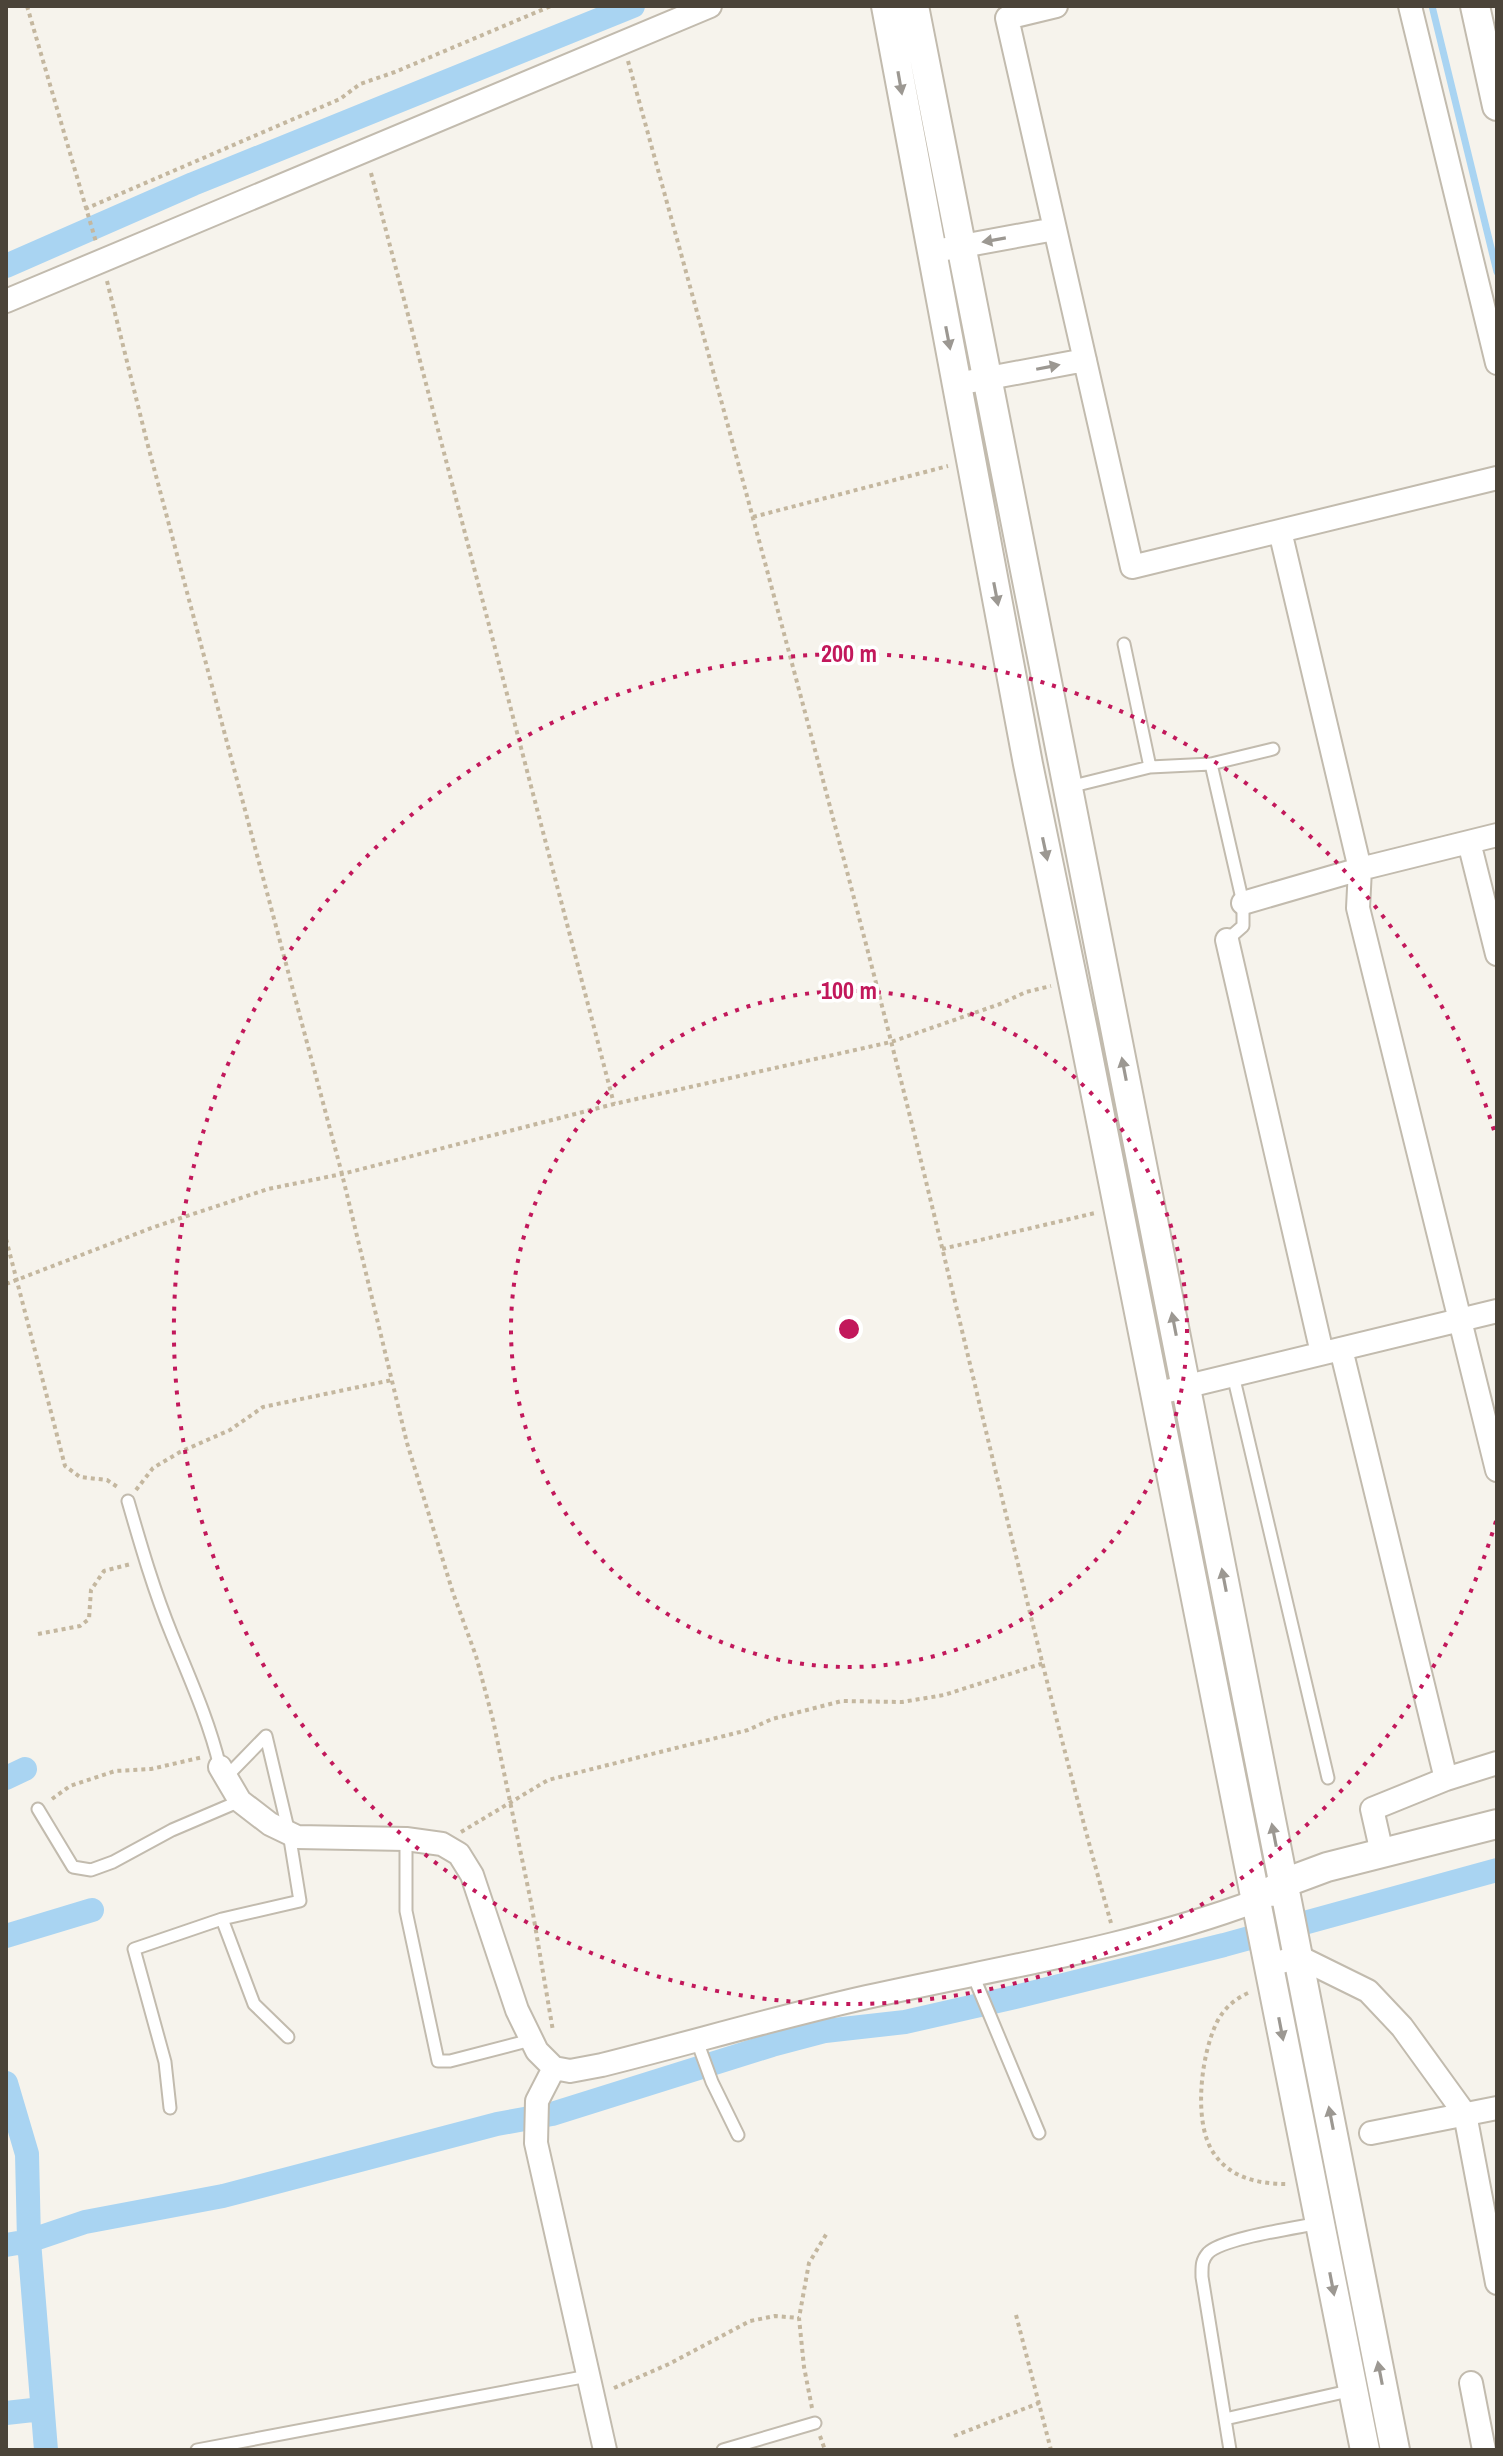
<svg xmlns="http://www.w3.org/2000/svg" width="1503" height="2456" viewBox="0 0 1503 2456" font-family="'Archivo Narrow',sans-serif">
<rect width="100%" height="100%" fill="#f6f3ec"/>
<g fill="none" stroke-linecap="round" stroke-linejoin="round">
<path stroke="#a9d4f2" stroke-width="7" d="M 1432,6 L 1497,272"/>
<path stroke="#a9d4f2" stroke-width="24" d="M 6,266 L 193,184 L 633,6
M 6,1778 L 25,1769
M 6,1936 L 92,1910
M 6,2083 L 27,2154 L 29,2241 L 46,2450
M 6,2245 L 29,2241 L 85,2222 L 223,2196 L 497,2124 L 552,2114 L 772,2045 L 825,2031 L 905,2022 L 1015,1997 L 1224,1945 L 1497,1870
M 6,2413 L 42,2409"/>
<defs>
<path id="service" d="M 1124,644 L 1150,767
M 1211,764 L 1243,903 L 1243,926 L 1227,940
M 1069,787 L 1150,767 L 1211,764 L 1273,749
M 1233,1375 L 1328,1778
M 128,1501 C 141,1546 154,1591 172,1635 C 190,1679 209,1721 220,1767
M 38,1809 L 73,1867 L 91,1870 L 113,1862 L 172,1830 L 240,1801
M 406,1839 L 406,1911 L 438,2061 L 450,2061 L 531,2040
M 222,1919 L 254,2004 L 288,2037
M 973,1975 L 1039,2133
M 697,2041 L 712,2082 L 738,2135
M 170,2108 L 165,2062 L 134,1949 L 222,1919 L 300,1901 L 289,1833 L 266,1736 L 226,1777
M 1225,2419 L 1353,2390
M 197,2450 L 588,2376
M 723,2450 L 815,2423
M 1230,2450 L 1202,2277 C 1202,2267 1201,2261 1208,2253 C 1223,2238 1296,2228 1320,2223"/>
<path id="minor" d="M 1056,6 L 1007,18 L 1132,567 L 1497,478
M 1410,6 L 1497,363
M 946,249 L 1055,229
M 6,301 L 710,6
M 957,384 L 1085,360
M 1280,531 L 1360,869 L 1358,908 L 1497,1470
M 1469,842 L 1497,954
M 1243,903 L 1360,869 L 1497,835
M 1227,940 L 1322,1353
M 1341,1349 L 1446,1779
M 1155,1394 L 1497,1311
M 220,1767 L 240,1801 L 270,1824 L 297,1837 L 406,1839 L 442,1844 L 459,1854 L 472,1875 L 517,2010 L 537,2051 L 554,2068 L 570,2071 L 602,2065 C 690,2043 778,2017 867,1997 C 997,1968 1130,1948 1256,1901
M 1382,1853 L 1372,1809 L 1446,1779 L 1497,1763
M 1269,1965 L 1299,1957 L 1368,1991 L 1402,2027 L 1465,2114 L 1497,2283
M 554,2068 L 537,2101 L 536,2143 L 605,2450
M 1371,2133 L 1497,2108
M 1471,2383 L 1484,2450"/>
<path id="tertiary" d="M 886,6 L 1028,764 L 1084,1035 L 1365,2450
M 914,6 L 1395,2450
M 1475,6 L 1497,106
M 1270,1892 L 1284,1883 L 1327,1867 L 1497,1824"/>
</defs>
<use href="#service" stroke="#c2bbae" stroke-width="15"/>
<use href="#minor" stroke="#c2bbae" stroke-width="26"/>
<use href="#tertiary" stroke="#c2bbae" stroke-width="32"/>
<path stroke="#c4b79f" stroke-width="4" stroke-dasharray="4 4" stroke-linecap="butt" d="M 27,6 L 96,242
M 628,61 C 718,387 807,714 891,1041 C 966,1335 1029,1631 1111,1923
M 371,173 L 614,1104
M 85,209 L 340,99 L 360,84 L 395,72 L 551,6
M 107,281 L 147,442 L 342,1174 L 407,1443 L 453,1593 L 476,1656 L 493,1720 L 531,1902 L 553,2031
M 753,517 L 948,466
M 6,1239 L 65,1466 L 80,1477 L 107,1480 L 119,1488
M 942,1249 L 1095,1213
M 6,1284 L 154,1227 L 268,1189 L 342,1174 L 614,1104 L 891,1042 L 1000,1004 L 1026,992 L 1051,986
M 136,1490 L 153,1468 L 180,1452 L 230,1430 L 263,1407 L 392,1380
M 38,1634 L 80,1626 L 89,1619 L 91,1590 L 104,1571 L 131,1564
M 52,1799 L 70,1786 L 115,1771 L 151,1769 L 203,1757
M 461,1832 L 548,1780 L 748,1730 L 772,1719 L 842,1701 L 902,1702 L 944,1695 L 1044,1663
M 1248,1993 C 1235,1999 1224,2008 1217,2022 C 1201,2054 1192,2125 1215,2155 C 1232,2179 1261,2184 1287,2184
M 1016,2315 L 1051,2450
M 614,2388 L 669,2364 L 750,2321 L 775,2316 L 799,2318
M 812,2408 L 804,2367 L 799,2318 L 809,2263 L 827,2233
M 820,2436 L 825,2450
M 954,2436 L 1039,2403"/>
<use href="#service" stroke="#fff" stroke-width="11"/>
<use href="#minor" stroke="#fff" stroke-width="22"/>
<use href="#tertiary" stroke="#fff" stroke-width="28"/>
</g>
<defs><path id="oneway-solid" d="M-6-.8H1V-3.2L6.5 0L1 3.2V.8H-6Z" transform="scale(2)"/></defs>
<g fill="#9c9892">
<use href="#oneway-solid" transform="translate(900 83) rotate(80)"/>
<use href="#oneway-solid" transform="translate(994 240) rotate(170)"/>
<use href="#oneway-solid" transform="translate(948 338) rotate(79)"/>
<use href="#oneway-solid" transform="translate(1048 367) rotate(-11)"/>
<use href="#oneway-solid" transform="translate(996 594) rotate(79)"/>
<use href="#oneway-solid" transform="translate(1045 849) rotate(78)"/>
<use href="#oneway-solid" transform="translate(1124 1069) rotate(-101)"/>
<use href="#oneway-solid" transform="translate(1174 1324) rotate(-101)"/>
<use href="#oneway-solid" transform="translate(1224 1580) rotate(-101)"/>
<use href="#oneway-solid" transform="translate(1274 1835) rotate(-101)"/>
<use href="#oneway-solid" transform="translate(1281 2029) rotate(79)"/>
<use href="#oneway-solid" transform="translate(1331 2118) rotate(-101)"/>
<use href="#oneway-solid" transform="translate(1332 2284) rotate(79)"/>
<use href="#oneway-solid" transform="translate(1380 2373) rotate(-101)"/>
</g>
<g fill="none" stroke="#c2185b" stroke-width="4" stroke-dasharray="4 8">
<circle cx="849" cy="1329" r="338"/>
<path d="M1496 1521A675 675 0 1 1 1496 1137"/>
</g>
<circle cx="849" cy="1329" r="12" fill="#c2185b" stroke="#fff" stroke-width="4"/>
<g font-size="24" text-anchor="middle" font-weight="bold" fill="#c2185b" stroke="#fff" stroke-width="7" stroke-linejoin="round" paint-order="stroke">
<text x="849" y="662">200 m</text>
<text x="849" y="999">100 m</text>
</g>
<rect width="1503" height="2456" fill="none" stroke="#4b4439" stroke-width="16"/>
</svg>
